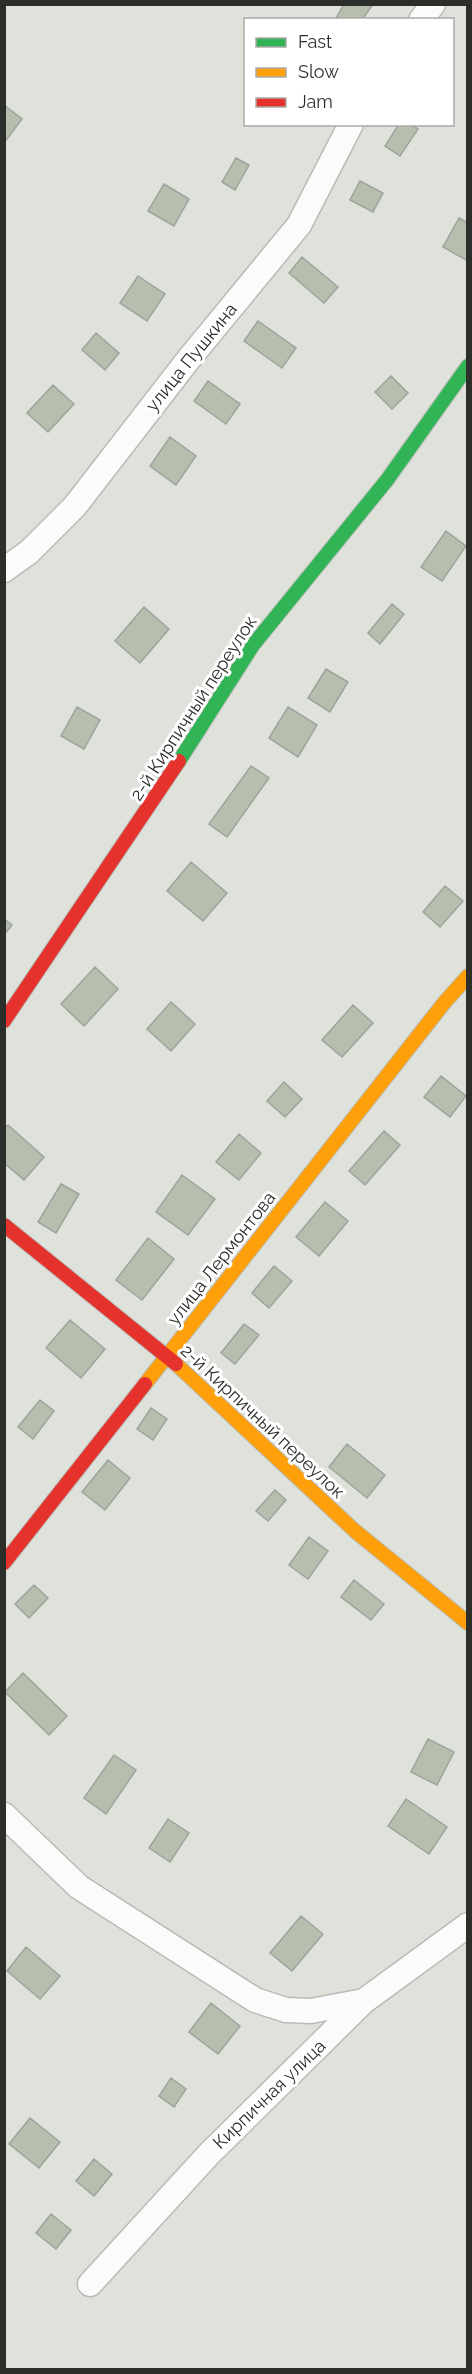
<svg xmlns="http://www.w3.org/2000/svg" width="472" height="2374" viewBox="0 0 472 2374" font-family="Raleway,sans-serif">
<rect width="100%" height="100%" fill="#dee2db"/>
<path fill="#b6bfae" stroke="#9fa29d" stroke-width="1.5" d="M 344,4 L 373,4 L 362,20 L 335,20 Z
M 4,105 L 22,119 L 4,143 Z
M 399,124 L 411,124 L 418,129 L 400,156 L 385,146 Z
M 236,158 L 249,165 L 235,190 L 222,182 Z
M 360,181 L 383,193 L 373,212 L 350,200 Z
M 164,184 L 189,199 L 174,226 L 148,211 Z
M 459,218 L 468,223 L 468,261 L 443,247 Z
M 302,257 L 338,287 L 324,303 L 289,273 Z
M 138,276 L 165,294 L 147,321 L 120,303 Z
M 258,321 L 296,348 L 282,368 L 244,341 Z
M 96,333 L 119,353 L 105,370 L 82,350 Z
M 391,376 L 408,393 L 392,409 L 375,392 Z
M 208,381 L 240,404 L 226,424 L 194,401 Z
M 53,385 L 74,404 L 48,432 L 27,413 Z
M 170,437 L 196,456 L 176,485 L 150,466 Z
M 446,531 L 466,546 L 442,581 L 421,567 Z
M 392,604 L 404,614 L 380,644 L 368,633 Z
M 144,607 L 169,629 L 140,663 L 115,641 Z
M 326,669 L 348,682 L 330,712 L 308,698 Z
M 77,707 L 100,720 L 84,749 L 61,736 Z
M 288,707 L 317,725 L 298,757 L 269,738 Z
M 251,766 L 269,778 L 227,837 L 209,824 Z
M 191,862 L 227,893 L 203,921 L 167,891 Z
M 445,886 L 463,901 L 440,927 L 423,912 Z
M 4,919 L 12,925 L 4,935 Z
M 95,967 L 118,989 L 84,1026 L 61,1004 Z
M 171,1002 L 195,1024 L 171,1051 L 147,1029 Z
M 353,1005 L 373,1023 L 342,1057 L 322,1040 Z
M 441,1076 L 466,1096 L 450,1117 L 424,1097 Z
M 284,1082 L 302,1099 L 285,1117 L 267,1101 Z
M 8,1125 L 44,1157 L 24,1180 L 4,1163 L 4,1129 Z
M 384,1131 L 400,1145 L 365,1185 L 349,1171 Z
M 239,1134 L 261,1153 L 239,1180 L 216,1162 Z
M 182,1175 L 215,1199 L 188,1235 L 156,1212 Z
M 61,1184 L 79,1194 L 56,1233 L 38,1222 Z
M 325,1202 L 348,1221 L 319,1256 L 296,1237 Z
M 148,1238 L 174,1259 L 142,1300 L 116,1280 Z
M 274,1266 L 292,1281 L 269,1308 L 252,1293 Z
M 70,1320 L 105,1349 L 81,1378 L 46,1348 Z
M 244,1324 L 259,1335 L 235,1364 L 221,1353 Z
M 40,1400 L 54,1411 L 33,1439 L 18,1427 Z
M 151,1408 L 167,1419 L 153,1440 L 137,1429 Z
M 347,1444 L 385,1475 L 367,1498 L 329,1467 Z
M 108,1460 L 130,1478 L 105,1510 L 82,1492 Z
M 275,1490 L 286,1500 L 268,1521 L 256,1511 Z
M 309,1537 L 328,1551 L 308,1579 L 289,1565 Z
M 354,1580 L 384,1604 L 371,1620 L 341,1597 Z
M 34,1585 L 48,1598 L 29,1618 L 15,1604 Z
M 23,1673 L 67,1716 L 49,1735 L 5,1692 Z
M 428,1739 L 454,1752 L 437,1785 L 411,1772 Z
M 114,1755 L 136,1770 L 106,1814 L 84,1798 Z
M 406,1799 L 447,1827 L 429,1854 L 388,1826 Z
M 168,1819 L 189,1833 L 170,1862 L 149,1848 Z
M 301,1916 L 323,1934 L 292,1971 L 270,1953 Z
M 26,1947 L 60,1976 L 40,1999 L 7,1971 Z
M 211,2003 L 240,2026 L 218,2054 L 189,2032 Z
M 171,2078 L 186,2089 L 174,2107 L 159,2096 Z
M 30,2118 L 60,2142 L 39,2168 L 9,2144 Z
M 94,2159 L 112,2174 L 94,2196 L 76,2181 Z
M 51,2214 L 71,2230 L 56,2249 L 36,2233 Z"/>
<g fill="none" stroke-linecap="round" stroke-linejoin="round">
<defs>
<path id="street" d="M 421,20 L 433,4
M 4,570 L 29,552 L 75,506 L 188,360 L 299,225 L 351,124
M 4,1815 L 79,1887 L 255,2000 L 286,2010 L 311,2011 L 364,2001
M 90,2284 L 209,2154 L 364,2001 L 468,1925"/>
<path id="fast" d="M 179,761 L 253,645 L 387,480 L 468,366"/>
<path id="slow" d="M 176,1364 L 355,1531 L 468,1623
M 145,1384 L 444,1003 L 468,976"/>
<path id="jam" d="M 4,1021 L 179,761
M 4,1225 L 176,1364
M 4,1563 L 145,1384"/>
</defs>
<use href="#street" stroke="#b9bcb6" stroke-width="27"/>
<use href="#fast" stroke="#b9bcb6" stroke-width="16"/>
<use href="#slow" stroke="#b9bcb6" stroke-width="16"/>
<use href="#jam" stroke="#b9bcb6" stroke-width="16"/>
<use href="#street" stroke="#fafbfa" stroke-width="24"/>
<use href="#fast" stroke="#30b455" stroke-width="14"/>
<use href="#slow" stroke="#ff9f0a" stroke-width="14"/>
<use href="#jam" stroke="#e5322d" stroke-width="14"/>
</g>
<g text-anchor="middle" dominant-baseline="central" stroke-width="6" stroke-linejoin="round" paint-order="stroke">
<g font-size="18" fill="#2b2e29" stroke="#fff">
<text transform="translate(191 357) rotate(-51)">улица Пушкина</text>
<text transform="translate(193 708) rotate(-57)">2-й Кирпичный переулок</text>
<text transform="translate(221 1258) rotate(-52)">улица Лермонтова</text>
<text transform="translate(263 1421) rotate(43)">2-й Кирпичный переулок</text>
<text transform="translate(269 2094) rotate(-44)">Кирпичная улица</text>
</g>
</g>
<rect width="472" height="2374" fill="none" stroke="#2b2e29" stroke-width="12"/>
<rect x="244" y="18" width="210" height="108" fill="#ffffff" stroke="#aaaba9" stroke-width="1.5"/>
<rect x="256" y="38" width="30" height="9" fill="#30b455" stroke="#aaaba9" stroke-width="1.5"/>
<text x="298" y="48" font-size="18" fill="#2b2e29">Fast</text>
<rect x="256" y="68" width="30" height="9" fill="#ff9f0a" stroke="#aaaba9" stroke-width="1.5"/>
<text x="298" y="78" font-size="18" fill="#2b2e29">Slow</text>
<rect x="256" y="98" width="30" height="9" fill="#e5322d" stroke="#aaaba9" stroke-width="1.5"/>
<text x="298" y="108" font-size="18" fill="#2b2e29">Jam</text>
</svg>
